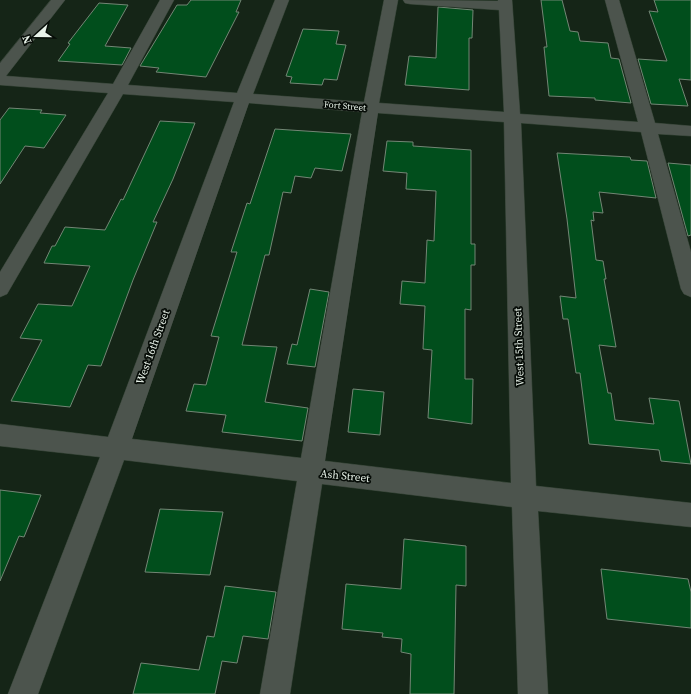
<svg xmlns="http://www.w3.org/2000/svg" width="691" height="694" viewBox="0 0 691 694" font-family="'Source Serif 4',serif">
<rect width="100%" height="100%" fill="#152517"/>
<path fill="#014e1c" stroke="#738675" d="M 191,0 L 241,0 L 236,12 L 239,12 L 206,77 L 156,72 L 159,68 L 140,66 L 177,5 L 187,5 Z
M 541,0 L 562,0 L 570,31 L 578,32 L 580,41 L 608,43 L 611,58 L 619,59 L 631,103 L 595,100 L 595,98 L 549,96 L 544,47 L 547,47 Z
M 654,0 L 691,0 L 691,80 L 679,79 L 688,106 L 651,104 L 638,59 L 667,61 L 649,11 L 658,12 Z
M 99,3 L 128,5 L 105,46 L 131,48 L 122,65 L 58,61 L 70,44 L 68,43 Z
M 438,7 L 473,10 L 472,38 L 469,38 L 469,90 L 405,85 L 409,56 L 436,58 Z
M 303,29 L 339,31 L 336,44 L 346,45 L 337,80 L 324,79 L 322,85 L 290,83 L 292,77 L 286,76 Z
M 9,108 L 42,110 L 40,113 L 66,115 L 44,148 L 25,146 L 0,184 L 0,120 Z
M 160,121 L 195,123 L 173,179 L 153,222 L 157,222 L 133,280 L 101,366 L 88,365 L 70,407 L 11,401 L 42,340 L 20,338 L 38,304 L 72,306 L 90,266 L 44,263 L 52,246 L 55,246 L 65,227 L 105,230 L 121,199 L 123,200 Z
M 275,129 L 351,134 L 342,171 L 315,168 L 311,178 L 295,176 L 291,193 L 283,192 L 269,255 L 265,255 L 242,345 L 277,347 L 265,402 L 308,408 L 302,441 L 222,432 L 226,415 L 186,411 L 194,384 L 206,385 L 219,337 L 211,336 L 237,252 L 231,252 L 247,203 L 250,204 Z
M 387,141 L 413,142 L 413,146 L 471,150 L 471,244 L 475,244 L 475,265 L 471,265 L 471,310 L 465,309 L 465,379 L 473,379 L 472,424 L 428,418 L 432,350 L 423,349 L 425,306 L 400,304 L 402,281 L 425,283 L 427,240 L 434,241 L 436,191 L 406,189 L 407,173 L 383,171 Z
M 557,153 L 630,157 L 631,160 L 647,161 L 656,198 L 599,192 L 603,213 L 593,212 L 594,221 L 591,220 L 596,260 L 603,261 L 606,279 L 604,279 L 616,347 L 599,345 L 608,393 L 611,393 L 615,420 L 654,424 L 649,398 L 679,401 L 691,464 L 661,461 L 659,450 L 589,444 L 580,373 L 576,373 L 568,319 L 563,319 L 560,296 L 576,298 L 567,219 Z
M 668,163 L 691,165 L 691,235 L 688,236 Z
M 310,289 L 329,292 L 315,367 L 287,364 L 292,344 L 297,345 Z
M 353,389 L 384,392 L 380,435 L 348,432 Z
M 0,490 L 41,495 L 24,537 L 19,536 L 0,581 Z
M 160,509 L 223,512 L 210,575 L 145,572 Z
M 404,539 L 466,546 L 466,586 L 456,585 L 454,694 L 410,694 L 411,654 L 401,652 L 402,639 L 382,637 L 383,633 L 342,629 L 346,584 L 401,589 Z
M 601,569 L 688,579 L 691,592 L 691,628 L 607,619 Z
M 225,586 L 276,592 L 268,639 L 243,636 L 237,663 L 222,661 L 215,694 L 133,694 L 141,663 L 199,670 L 207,636 L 214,637 Z"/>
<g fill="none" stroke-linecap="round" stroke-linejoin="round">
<defs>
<path id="minor" d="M 51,0 L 65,0 L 6,76 L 113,84 L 160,0 L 174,0 L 128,85 L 237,93 L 275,0 L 289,0 L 253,94 L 364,102 L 384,0 L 398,0 L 379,103 L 504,112 L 499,10 L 410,4 L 405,3 L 403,0 L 498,1 L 498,0 L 512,0 L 520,114 L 638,122 L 605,0 L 619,0 L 655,123 L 691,126 L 691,136 L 658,134 L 691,252 L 691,297 L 684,294 L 681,289 L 641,132 L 521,123 L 536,486 L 691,503 L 691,527 L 538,511 L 548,694 L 518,694 L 512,507 L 322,484 L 290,694 L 260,694 L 297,481 L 124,460 L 38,694 L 8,694 L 100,457 L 0,446 L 0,424 L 108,437 L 234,102 L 123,94 L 7,294 L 0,297 L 0,272 L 108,93 L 0,85 L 0,63 ZM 249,103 L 362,112 L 301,458 L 132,439 ZM 378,113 L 504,122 L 511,483 L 325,461 Z"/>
</defs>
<use href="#minor" stroke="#334234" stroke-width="1"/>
<use href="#minor" fill="#4c544d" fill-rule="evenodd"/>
</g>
<g text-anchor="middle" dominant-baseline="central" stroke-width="3.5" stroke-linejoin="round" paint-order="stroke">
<g font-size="9" fill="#e8f2e9" stroke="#060c07">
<text transform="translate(345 106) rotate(5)">Fort Street</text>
</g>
<g font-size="11" fill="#e8f2e9" stroke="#060c07">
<text transform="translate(153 347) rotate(-70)">West 16th Street</text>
<text transform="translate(519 347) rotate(-92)">West 15th Street</text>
<text transform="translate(345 476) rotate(6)">Ash Street</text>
</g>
</g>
<g transform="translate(36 36) rotate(249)" stroke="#060c07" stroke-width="3" paint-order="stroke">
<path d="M0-3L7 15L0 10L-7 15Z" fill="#e8f2e9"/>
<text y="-6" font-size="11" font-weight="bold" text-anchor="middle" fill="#e8f2e9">N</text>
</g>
</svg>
